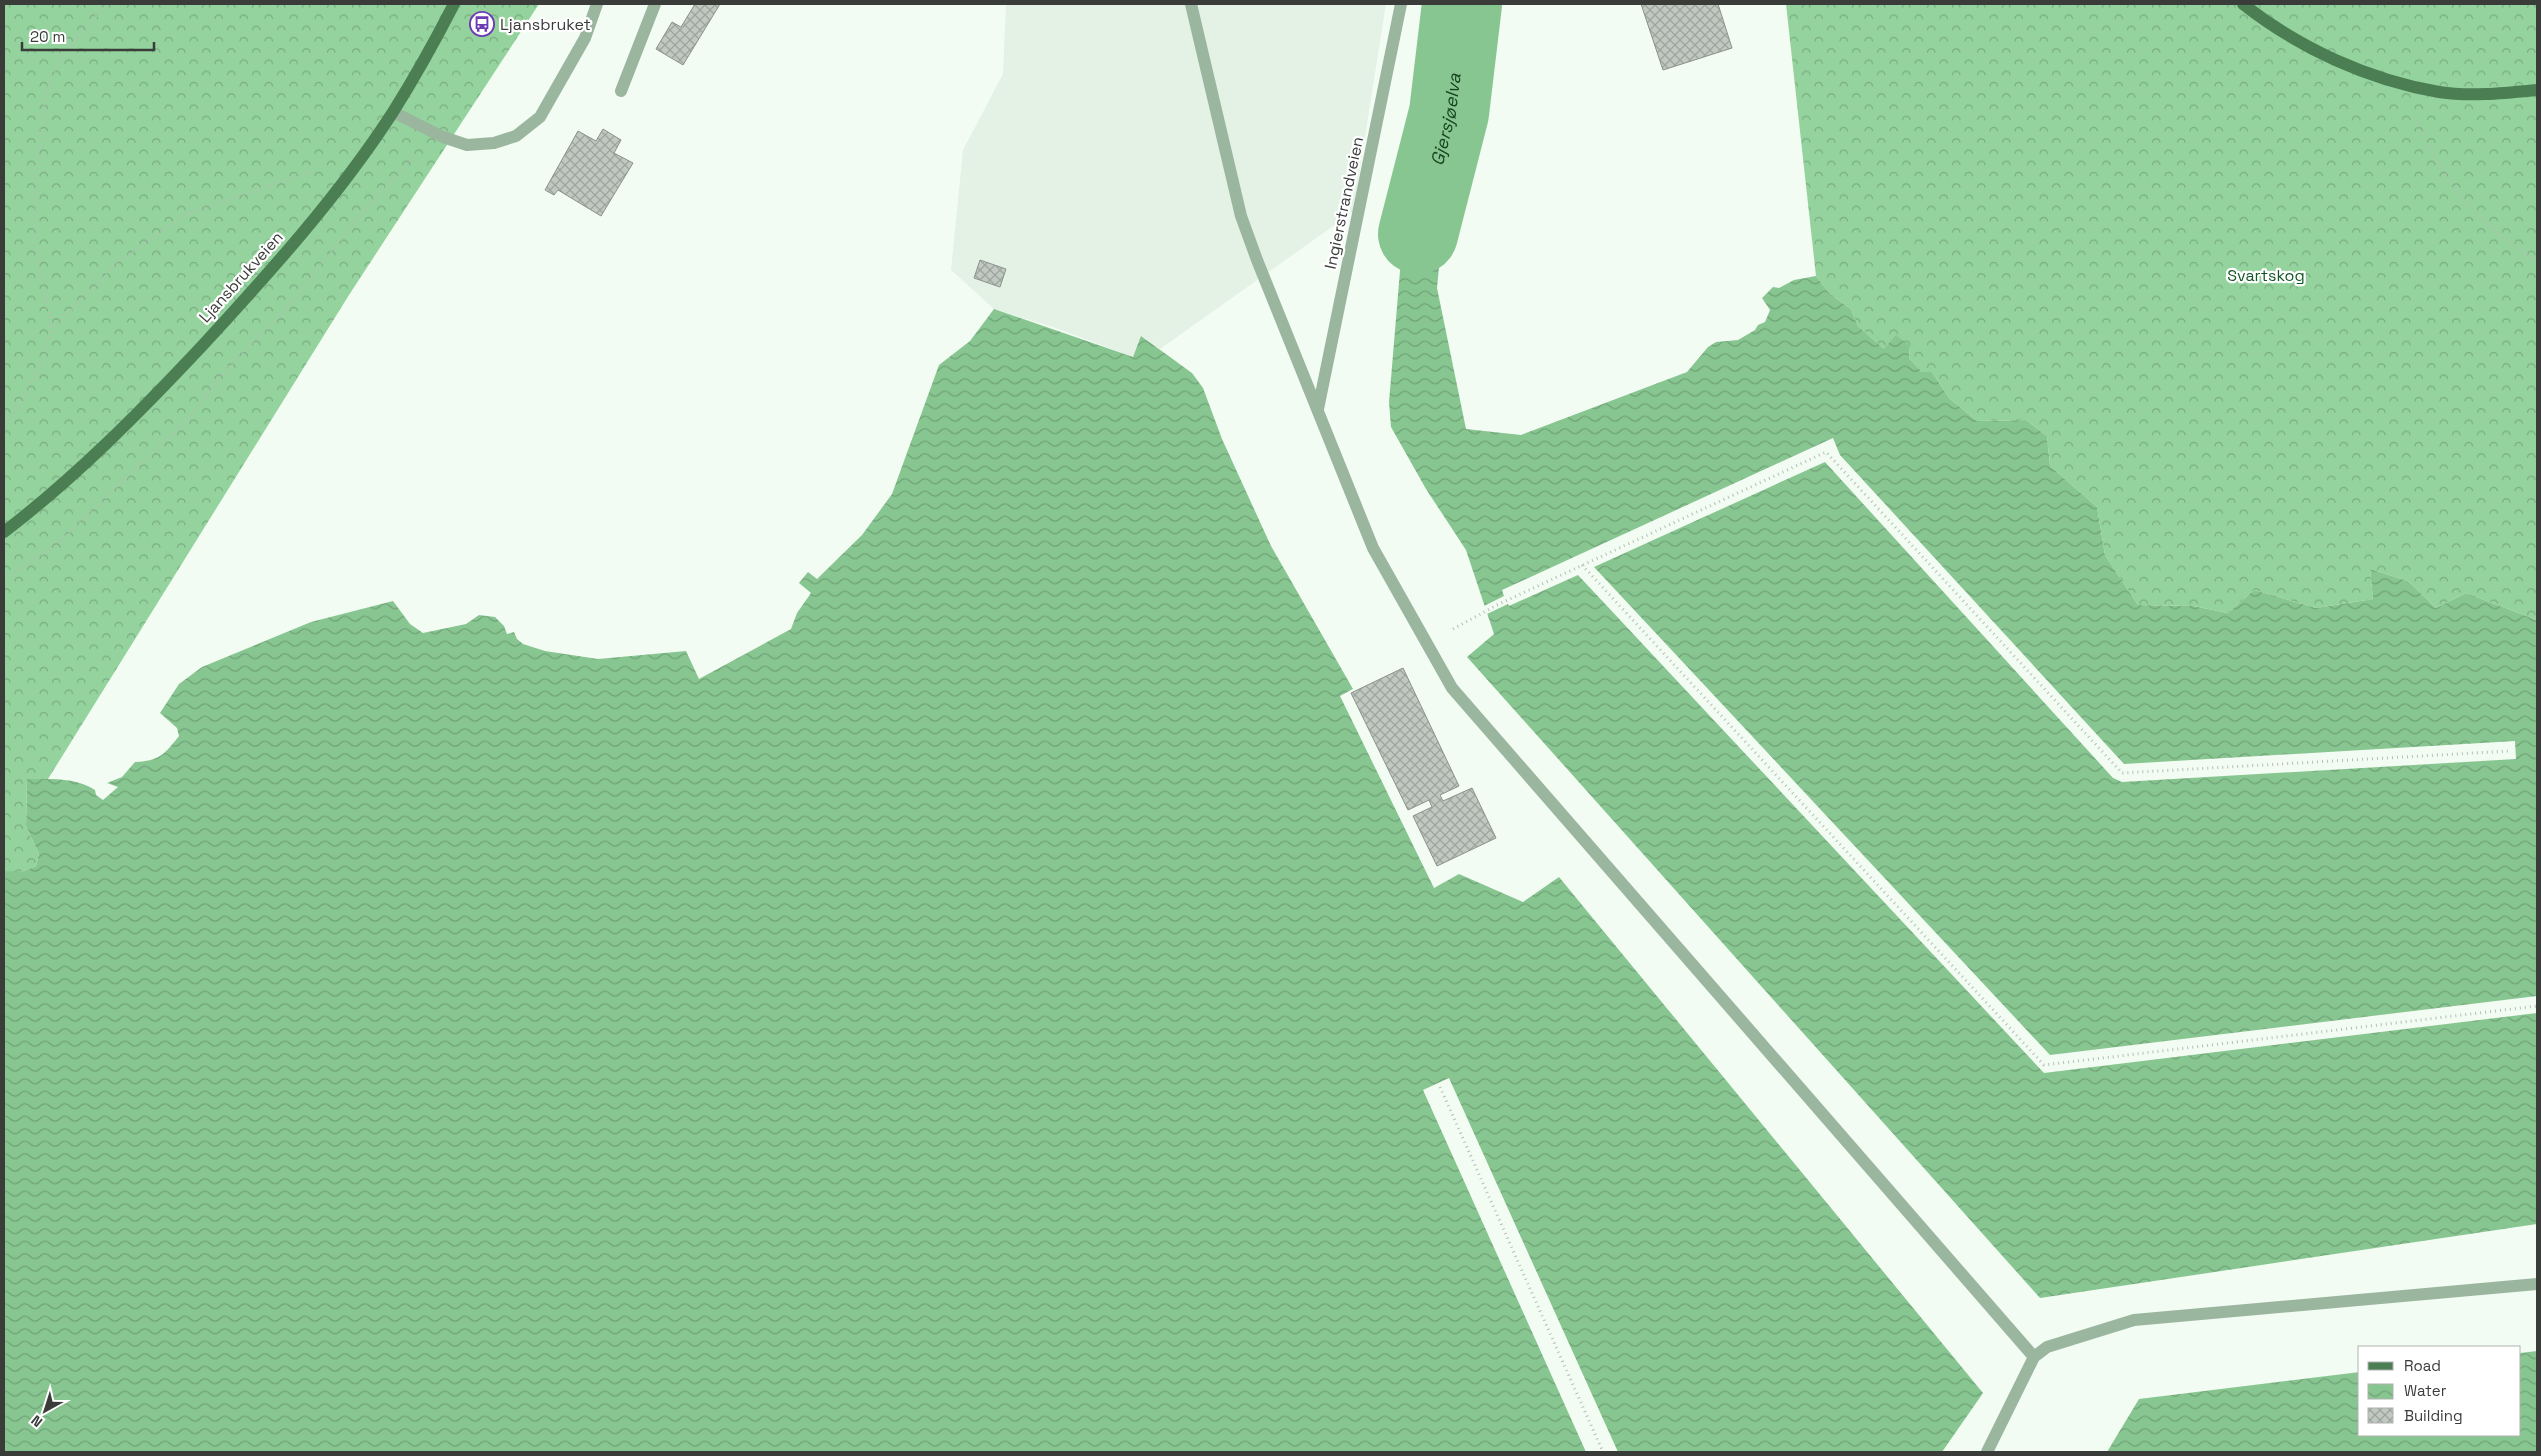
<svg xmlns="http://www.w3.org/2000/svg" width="2541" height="1456" viewBox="0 0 2541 1456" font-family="'Space Grotesk',sans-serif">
<defs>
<pattern id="forest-crowns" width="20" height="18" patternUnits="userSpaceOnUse" patternTransform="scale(1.25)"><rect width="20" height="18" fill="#94d39d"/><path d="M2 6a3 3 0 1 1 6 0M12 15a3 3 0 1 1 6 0" fill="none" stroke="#7aac81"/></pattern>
<pattern id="water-waves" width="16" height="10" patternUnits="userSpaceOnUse" patternTransform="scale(1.25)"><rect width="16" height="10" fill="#88c691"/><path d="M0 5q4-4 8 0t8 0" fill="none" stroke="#70a277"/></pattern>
<pattern id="building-cross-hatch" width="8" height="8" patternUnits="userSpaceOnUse" patternTransform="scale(1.25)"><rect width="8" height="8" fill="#c0c9c1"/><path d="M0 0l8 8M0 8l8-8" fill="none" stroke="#9da49e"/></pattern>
</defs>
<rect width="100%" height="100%" fill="#f2fcf3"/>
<path fill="#e3f2e4" d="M 1006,4 L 1386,4 L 1353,212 L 1160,349 L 1142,336 L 1133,357 L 1056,328 L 994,309 L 951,270 L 963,150 L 1003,74 Z"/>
<path fill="url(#forest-crowns)" d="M 4,4 L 539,4 L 349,295 L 48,779 L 27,779 L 26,826 L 39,854 L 36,866 L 21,872 L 6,872 L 4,871 Z
M 1786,4 L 2537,4 L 2537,620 L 2466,593 L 2436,608 L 2408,581 L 2370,569 L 2373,599 L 2316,608 L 2254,590 L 2228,613 L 2193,606 L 2138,605 L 2105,555 L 2097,507 L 2050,466 L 2047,436 L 2026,420 L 1977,421 L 1949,398 L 1932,372 L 1922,372 L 1909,358 L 1910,346 L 1885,350 L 1858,326 L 1851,309 L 1830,294 L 1816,276 Z"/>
<path fill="url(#water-waves)" d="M 1418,234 L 1441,246 L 1437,288 L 1466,429 L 1521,435 L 1687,372 L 1708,347 L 1716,342 L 1738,340 L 1755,330 L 1758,325 L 1765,322 L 1770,310 L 1762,298 L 1773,287 L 1779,288 L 1794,280 L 1816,276 L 1830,294 L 1851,309 L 1858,326 L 1884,349 L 1896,335 L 1910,346 L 1909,358 L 1922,372 L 1932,372 L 1949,398 L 1977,421 L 2026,420 L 2047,436 L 2050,466 L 2097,507 L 2105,555 L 2138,605 L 2193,606 L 2228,613 L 2254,590 L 2316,608 L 2373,599 L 2370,569 L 2408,581 L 2436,608 L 2466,593 L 2537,620 L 2537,1224 L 2040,1298 L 1467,657 L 1494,634 L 1466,550 L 1426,489 L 1391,427 L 1389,402 L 1400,271 L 1409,236 Z
M 994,309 L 1133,357 L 1141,336 L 1192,373 L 1203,388 L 1222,439 L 1271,546 L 1353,689 L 1340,696 L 1434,888 L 1459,874 L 1523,902 L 1559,877 L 1983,1393 L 1942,1452 L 4,1452 L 4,871 L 21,872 L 36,866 L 39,854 L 26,826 L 27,779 C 50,779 76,777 95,790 L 96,795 L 103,800 L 118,787 L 107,783 L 122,777 L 135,762 C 159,761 164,755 179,736 L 177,728 L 160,713 L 179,684 L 202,667 L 311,622 L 393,601 L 410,624 L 423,633 L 466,624 L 479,615 L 495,617 L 504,626 L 507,634 L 514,632 L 517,639 L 523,644 L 545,651 L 598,659 L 686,651 L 699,679 L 791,629 L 797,613 L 811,593 L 799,583 L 808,572 L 817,579 L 862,535 L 892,494 L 939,365 L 970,341 Z
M 2537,1351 L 2537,1452 L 2107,1452 L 2139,1399 L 2360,1372 L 2360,1435 L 2520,1435 L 2520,1353 Z"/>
<path fill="#f2fcf3" d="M 1833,438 L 1840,455 L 2124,764 L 2515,741 L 2516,759 L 2122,782 L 2113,778 L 1825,462 L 1594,567 L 2050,1055 L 2537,996 L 2537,1013 L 2044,1073 L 1578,575 L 1509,606 L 1508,604 L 1487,614 L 1484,606 L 1504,596 L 1502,590 Z
M 1449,1078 L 1618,1452 L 1586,1452 L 1423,1090 Z"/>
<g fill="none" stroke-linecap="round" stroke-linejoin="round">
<path stroke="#88c691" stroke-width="80" id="s1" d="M 1418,234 L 1449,113 L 1462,4"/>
</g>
<path fill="url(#building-cross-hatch)" stroke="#8a938b" d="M 695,4 L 720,4 L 683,65 L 656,49 L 672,22 L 681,27 Z
M 1641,4 L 1718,4 L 1732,48 L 1663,70 Z
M 603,129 L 621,140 L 614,153 L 633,163 L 601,216 L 558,190 L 554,195 L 545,190 L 578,131 L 596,141 Z
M 980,260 L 1006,269 L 1000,287 L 974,278 Z
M 1403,668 L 1459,786 L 1440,795 L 1443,801 L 1472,788 L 1496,838 L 1437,866 L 1413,816 L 1432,807 L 1429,800 L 1408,810 L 1351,693 Z"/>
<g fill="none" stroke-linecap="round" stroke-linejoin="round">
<path stroke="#b6beb7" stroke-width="3" stroke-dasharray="1 4" stroke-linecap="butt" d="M 2414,117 C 2439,169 2462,207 2508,241 C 2518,248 2526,255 2537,260
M 52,326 L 73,309 L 118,262 L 184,215 L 312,171
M 4,426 L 22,401 L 40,366 L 52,327 L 35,246 L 35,186 L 46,91 L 62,56 L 106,4
M 1582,565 L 2044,1065 L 2537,1006
M 4,579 L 55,546 L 188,419 L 229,366 L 280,316 L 361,214 L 414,157
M 1453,629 L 1499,604 L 1826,452 L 2122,773 L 2509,751
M 1440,1087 L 1603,1452"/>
<path stroke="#9bb69f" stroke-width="12" d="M 1191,4 L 1241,216 L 1257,260 L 1373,548 L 1452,688 L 2034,1357
M 621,91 L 655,4
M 393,112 L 443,137 L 467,145 L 494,143 L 516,136 L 540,117 L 585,38 L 597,4
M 1318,409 L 1401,4
M 1987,1452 L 2034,1357 L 2047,1347 L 2134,1320 L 2537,1284"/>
<path stroke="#4c7e54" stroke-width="12" d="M 2243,4 C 2299,48 2368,80 2439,92 C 2470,97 2506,93 2537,90
M 4,532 C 76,477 140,412 202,346 C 270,272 338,197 393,112 C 415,77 435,41 454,4"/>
</g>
<defs>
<symbol id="bus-ring" viewBox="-11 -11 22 22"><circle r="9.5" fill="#fff" stroke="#6d3bb3" stroke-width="1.5"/><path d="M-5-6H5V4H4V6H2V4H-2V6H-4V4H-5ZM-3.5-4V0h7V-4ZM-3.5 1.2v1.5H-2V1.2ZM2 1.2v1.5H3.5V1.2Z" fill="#6d3bb3"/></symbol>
</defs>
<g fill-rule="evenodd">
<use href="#bus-ring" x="468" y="10" width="28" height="28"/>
</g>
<g text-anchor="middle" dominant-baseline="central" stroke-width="4.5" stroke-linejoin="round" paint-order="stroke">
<g font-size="16" fill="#393c39" stroke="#fff" text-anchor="start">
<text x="500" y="24">Ljansbruket</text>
</g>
<g font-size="16" fill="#393c39" stroke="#fff">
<text transform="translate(1344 203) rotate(-78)">Ingierstrandveien</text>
<text transform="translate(241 277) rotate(-48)">Ljansbrukveien</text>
</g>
<g font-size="16" fill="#115524" stroke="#fff">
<text x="2266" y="275">Svartskog</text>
</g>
<g font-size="18" font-style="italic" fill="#174421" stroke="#fff">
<text stroke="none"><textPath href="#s1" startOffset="118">Gjersjøelva</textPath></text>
</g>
</g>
<rect width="2541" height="1456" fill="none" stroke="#393c39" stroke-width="10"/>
<rect x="2358" y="1346" width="162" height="90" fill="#ffffff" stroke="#b0b1b0"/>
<rect x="2368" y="1362" width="25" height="8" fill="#4c7e54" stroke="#b0b1b0"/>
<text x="2404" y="1371" font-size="15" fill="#393c39">Road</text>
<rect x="2368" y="1384" width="25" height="15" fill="url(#water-waves)" stroke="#b0b1b0"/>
<text x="2404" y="1396" font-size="15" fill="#393c39">Water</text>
<rect x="2368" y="1408" width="25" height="15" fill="url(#building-cross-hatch)" stroke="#b0b1b0"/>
<text x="2404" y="1421" font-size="15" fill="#393c39">Building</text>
<g transform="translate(45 1411) rotate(219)" stroke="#ffffff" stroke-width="4" paint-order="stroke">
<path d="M0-4L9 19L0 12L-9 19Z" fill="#393c39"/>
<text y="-8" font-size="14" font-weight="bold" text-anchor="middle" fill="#393c39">N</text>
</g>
<path d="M22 42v8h132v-8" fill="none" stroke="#393c39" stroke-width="2.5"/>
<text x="30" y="42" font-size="15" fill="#393c39" stroke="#ffffff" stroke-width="4" paint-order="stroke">20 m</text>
</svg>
